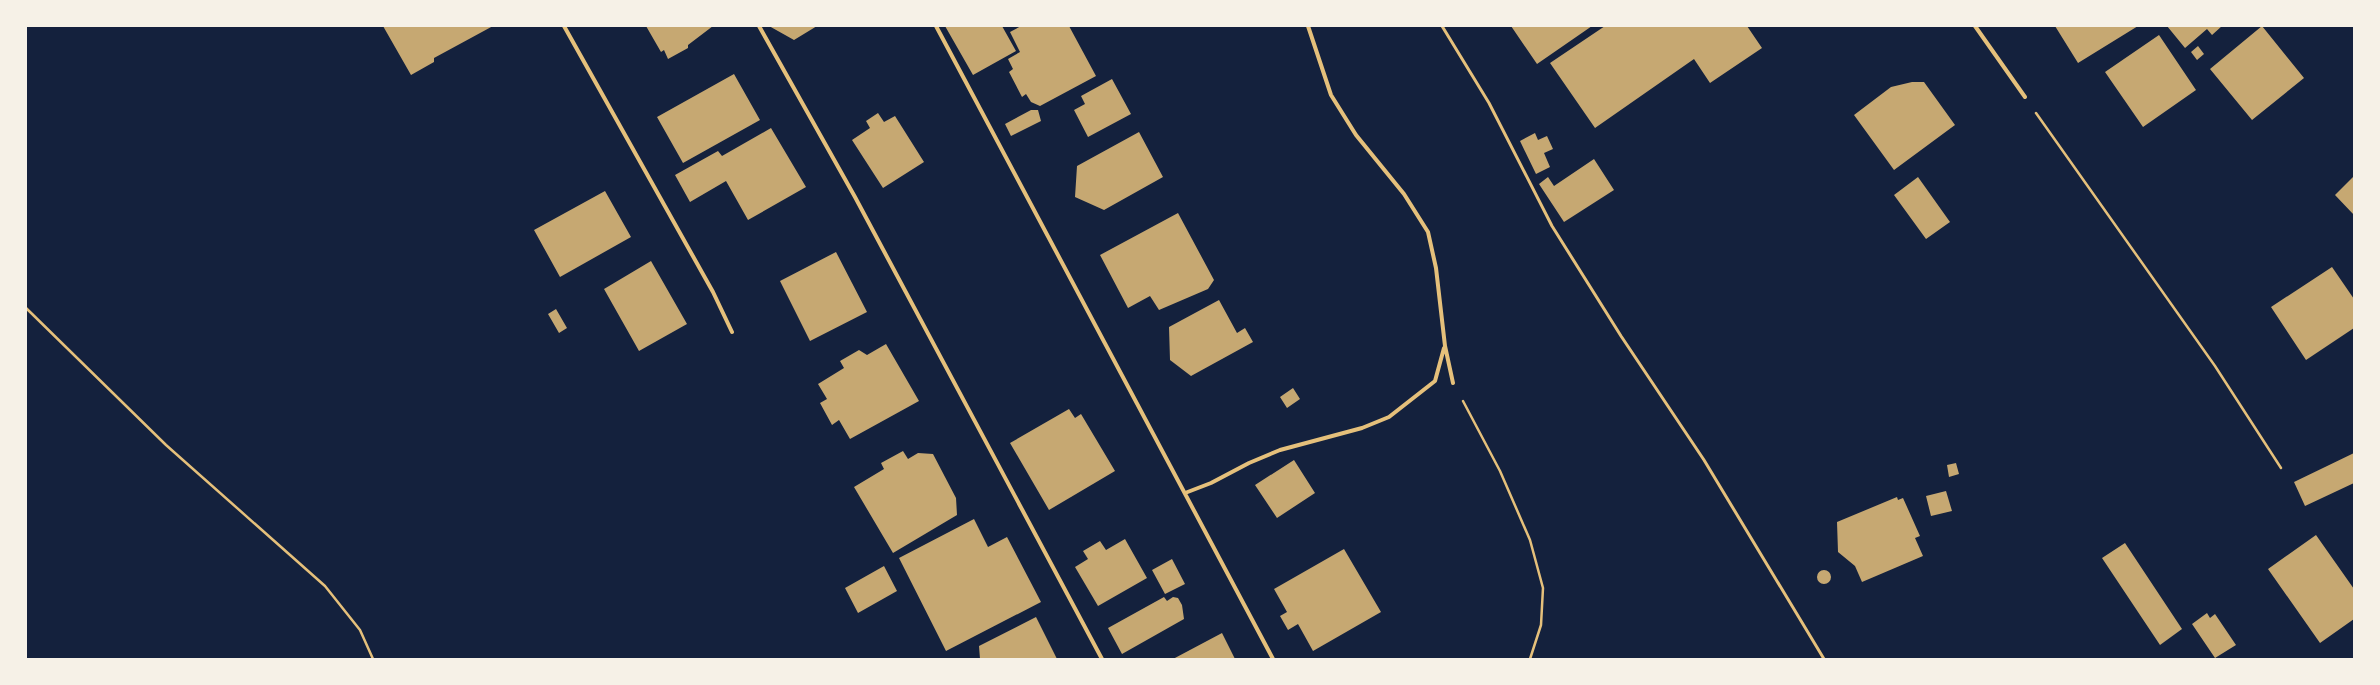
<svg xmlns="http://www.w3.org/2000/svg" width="2380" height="685" viewBox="0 0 2380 685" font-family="Montserrat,sans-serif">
<rect width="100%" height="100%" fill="#14213d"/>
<path fill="#c6a872" d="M 383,26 L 493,26 L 434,58 L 434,62 L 411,75 Z
M 646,26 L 713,26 L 688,45 L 688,48 L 668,59 L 664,50 L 661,52 Z
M 769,26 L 817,26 L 794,40 Z
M 945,26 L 1002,26 L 1016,51 L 973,75 Z
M 1021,26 L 1069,26 L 1096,76 L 1040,106 L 1031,102 L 1026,94 L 1022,97 L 1009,72 L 1013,69 L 1008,59 L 1020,52 L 1010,32 Z
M 1511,26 L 1592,26 L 1537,64 Z
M 1605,26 L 1747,26 L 1762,48 L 1710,83 L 1694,59 L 1595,128 L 1550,63 Z
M 2055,26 L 2138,26 L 2078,63 Z
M 2167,26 L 2222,26 L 2212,35 L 2207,29 L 2185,48 Z
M 2262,26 L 2304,78 L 2252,120 L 2210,69 Z
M 2159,35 L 2196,90 L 2143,127 L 2105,72 Z
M 2198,46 L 2204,54 L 2197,60 L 2191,52 Z
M 734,74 L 760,120 L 683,163 L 657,117 Z
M 1112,79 L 1131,114 L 1088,137 L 1074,110 L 1085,104 L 1081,96 Z
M 1912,82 L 1924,82 L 1955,125 L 1894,170 L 1854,115 L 1891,87 Z
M 1031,110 L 1038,110 L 1041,121 L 1011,136 L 1005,124 Z
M 878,113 L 884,122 L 895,116 L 924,162 L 883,188 L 852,140 L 870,128 L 866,121 Z
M 771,128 L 806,187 L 748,220 L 726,181 L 690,202 L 675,175 L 718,151 L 722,156 Z
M 1139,132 L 1163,177 L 1104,210 L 1075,197 L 1077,166 Z
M 1535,133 L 1538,140 L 1547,136 L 1553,149 L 1544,153 L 1550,167 L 1536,174 L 1520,141 Z
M 1594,159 L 1614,190 L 1564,222 L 1539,184 L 1548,177 L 1554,186 Z
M 2354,176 L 2354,215 L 2335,195 Z
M 1918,177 L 1950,222 L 1926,239 L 1894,195 Z
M 605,191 L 631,237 L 560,277 L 534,230 Z
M 1178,213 L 1214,280 L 1208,289 L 1159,310 L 1150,296 L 1128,308 L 1100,255 Z
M 836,252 L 867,312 L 810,341 L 780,281 Z
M 651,261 L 687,324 L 639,351 L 604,289 Z
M 2332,267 L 2354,299 L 2354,328 L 2306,360 L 2271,307 Z
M 1219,300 L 1237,333 L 1245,328 L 1253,342 L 1191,376 L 1170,360 L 1169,327 Z
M 556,309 L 567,328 L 559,333 L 548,314 Z
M 886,344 L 919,401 L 850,439 L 839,420 L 832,425 L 820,403 L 827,399 L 818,384 L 844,368 L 840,361 L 859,350 L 867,355 Z
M 1293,388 L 1300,399 L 1287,408 L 1280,397 Z
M 1069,409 L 1075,418 L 1081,414 L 1115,471 L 1049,510 L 1010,443 Z
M 903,451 L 908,459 L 918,453 L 933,454 L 956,498 L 957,515 L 893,553 L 854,487 L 884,469 L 881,463 Z
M 2354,453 L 2354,483 L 2305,506 L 2294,482 Z
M 1294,460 L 1315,493 L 1277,518 L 1255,485 Z
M 1956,463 L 1959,474 L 1949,477 L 1947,465 Z
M 1946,491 L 1952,511 L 1931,516 L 1926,496 Z
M 1897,497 L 1898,500 L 1903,498 L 1920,536 L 1915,538 L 1923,556 L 1862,582 L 1855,566 L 1838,552 L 1837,522 Z
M 974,519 L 988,547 L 1007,537 L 1041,602 L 946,651 L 899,558 Z
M 2316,535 L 2354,589 L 2354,619 L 2320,643 L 2268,569 Z
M 1125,539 L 1147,578 L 1098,606 L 1075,567 L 1088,559 L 1083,551 L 1100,541 L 1106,550 Z
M 2125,543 L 2182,629 L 2160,645 L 2102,558 Z
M 1344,549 L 1381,612 L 1313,651 L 1298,624 L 1288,630 L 1280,616 L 1287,612 L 1274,589 Z
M 1172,559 L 1185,584 L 1165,594 L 1152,570 Z
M 884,566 L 897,591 L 858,613 L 845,588 Z
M1817 577a7 7 0 1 1 14 0a7 7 0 1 1-14 0Z
M 1164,597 L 1167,601 L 1173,597 L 1178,598 L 1182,605 L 1184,619 L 1122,654 L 1108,628 Z
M 2207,613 L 2210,618 L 2215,614 L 2236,645 L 2215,658 L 2192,624 Z
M 1036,617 L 1057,659 L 980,659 L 979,646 Z
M 1222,633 L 1235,659 L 1173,659 Z"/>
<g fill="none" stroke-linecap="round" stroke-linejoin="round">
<path stroke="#e5c07b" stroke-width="2.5" d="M 2036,113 L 2215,366 L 2281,468
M 26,308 L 166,445 L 325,586 L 360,630 L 373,659
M 1463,401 L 1500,471 L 1530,540 L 1543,588 L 1541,625 L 1530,659"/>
<path stroke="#e5c07b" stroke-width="3" d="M 1442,26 L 1489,103 L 1552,226 L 1621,336 L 1704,460 L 1824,659"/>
<path stroke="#e5c07b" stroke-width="4" d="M 564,26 L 713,292 L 732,332
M 759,26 L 855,197 L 1102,659
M 936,26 L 1273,659
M 1308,26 L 1331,95 L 1356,135 L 1404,194 L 1428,232 L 1436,268 L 1445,346 L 1453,383
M 1975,26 L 2025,97
M 1185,493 L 1211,483 L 1249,463 L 1280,450 L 1362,428 L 1389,417 L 1435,381 L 1444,348"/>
</g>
<rect width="2380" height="685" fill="none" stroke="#f6f1e7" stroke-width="54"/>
</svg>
